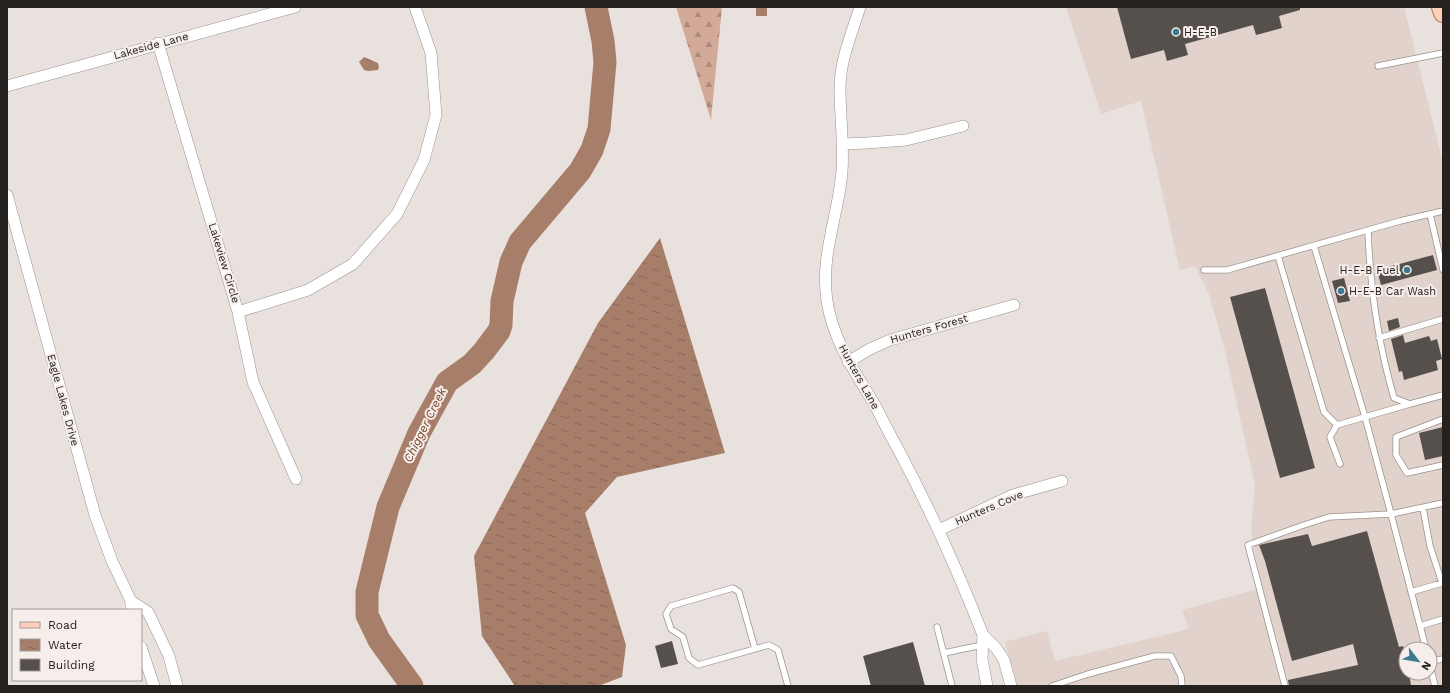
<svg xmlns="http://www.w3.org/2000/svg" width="1450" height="693" viewBox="0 0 1450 693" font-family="'Work Sans',sans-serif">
<defs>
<pattern id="forest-firs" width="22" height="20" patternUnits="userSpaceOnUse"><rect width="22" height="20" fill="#d2aa97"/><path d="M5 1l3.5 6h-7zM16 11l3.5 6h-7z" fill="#aa8a7b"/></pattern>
<pattern id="water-ripples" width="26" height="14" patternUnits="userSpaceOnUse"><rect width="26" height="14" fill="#a77e6a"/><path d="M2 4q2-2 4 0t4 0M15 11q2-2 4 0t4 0" fill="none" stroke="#886757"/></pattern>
</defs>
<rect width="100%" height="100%" fill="#e9e1dd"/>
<path fill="#e1d2cb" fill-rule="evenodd" d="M 1066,7 L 1404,7 L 1443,163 L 1443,686 L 1017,686 L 1005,642 L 1047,631 L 1055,661 L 1177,632 L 1189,628 L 1182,610 L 1261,588 L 1251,530 L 1255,485 L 1225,351 L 1209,294 L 1195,266 L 1180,270 L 1141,101 L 1101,114 ZM 1406,649 L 1430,649 L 1430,673 L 1406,673 Z"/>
<path fill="url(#forest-firs)" d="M 676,7 L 722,7 L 711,120 Z"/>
<path fill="url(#water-ripples)" d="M 756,7 L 767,7 L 767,16 L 756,16 Z
M 364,57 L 378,63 L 379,67 L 378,70 L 368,71 L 364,70 L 359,62 Z
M 660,238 L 725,453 L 617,477 L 585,513 L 626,645 L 622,677 L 598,686 L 515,686 L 482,636 L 474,556 L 598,323 Z"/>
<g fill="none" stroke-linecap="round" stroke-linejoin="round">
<path stroke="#a77e6a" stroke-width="23" d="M 412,686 L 379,640 L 367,615 L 367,592 L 388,507 L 419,433 L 447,382 L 472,364 L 484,351 L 499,331 L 501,325 L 502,301 L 511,262 L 520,242 L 580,171 L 592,150 L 599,129 L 605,62 L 603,41 L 596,7"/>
</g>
<path fill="#56504d" d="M 1117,7 L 1300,7 L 1300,10 L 1279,16 L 1282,28 L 1256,35 L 1253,25 L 1185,44 L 1188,55 L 1167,61 L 1164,50 L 1131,59 Z
M 1433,255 L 1437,270 L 1381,285 L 1377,270 Z
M 1344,278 L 1350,301 L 1338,303 L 1332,281 Z
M 1265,288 L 1315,468 L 1280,478 L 1230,297 Z
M 1398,318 L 1400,327 L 1389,331 L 1387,321 Z
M 1403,335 L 1405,343 L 1429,336 L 1431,341 L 1437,339 L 1442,359 L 1436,361 L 1438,370 L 1404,380 L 1402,371 L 1399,372 L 1391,339 Z
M 1443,427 L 1443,456 L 1425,460 L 1419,433 Z
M 1367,531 L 1399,647 L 1403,646 L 1406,660 L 1406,673 L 1409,673 L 1411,686 L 1289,686 L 1288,680 L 1358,665 L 1353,644 L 1292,661 L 1265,561 L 1259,545 L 1308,534 L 1312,546 Z
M 672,641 L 678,664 L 661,668 L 655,646 Z
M 913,642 L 925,686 L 871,686 L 863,656 Z"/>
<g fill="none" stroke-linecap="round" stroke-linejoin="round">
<defs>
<path id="lane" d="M 1378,66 L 1443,53
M 1430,214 L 1443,270
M 1368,230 C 1370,287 1378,343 1394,398 L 1410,404 L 1443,395
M 1314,246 L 1365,417 L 1391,514 L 1443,503
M 1278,256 L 1324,412 L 1337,425 L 1410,404
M 1204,270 L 1227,270 L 1400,221 L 1443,211
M 1379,338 L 1443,319
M 1443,419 L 1396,437 L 1396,455 L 1407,473 L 1443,465
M 1337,425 L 1330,437 L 1340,464
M 1411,592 L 1442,583 L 1430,546 L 1423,508
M 1420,626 L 1443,619
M 937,627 L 952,686
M 755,649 L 739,592 L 733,588 L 671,606 L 666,614 L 671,629 L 683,637 L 689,658 L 698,665 L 769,645 L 778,650 L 788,686
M 944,653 L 982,645
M 1430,661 L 1443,659
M 1430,666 L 1435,686
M 1052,686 L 1088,674 L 1155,656 L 1171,656 L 1181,676 L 1182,686
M 1285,686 L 1248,545 L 1304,525 L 1329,517 L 1391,514 L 1426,649"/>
<path id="street" d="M 860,7 C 852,33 840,60 840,88 C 840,116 844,144 842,172 C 838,216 820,257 827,301 C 833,341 856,373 876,407 C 883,421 890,435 898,449 C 930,509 958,571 983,635 L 996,648 L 1004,660 L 1011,686
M 158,43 L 238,312 L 253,382 L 296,479
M 7,86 L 295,7
M 843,144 L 867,143 L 906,140 L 963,126
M 7,195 L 95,515 L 112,561 L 131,601 L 131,610
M 238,312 L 308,290 L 353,264 L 397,214 L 424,160 L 436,115 L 431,53 L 415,7
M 848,362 L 870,349 L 890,340 L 1014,305
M 939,530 L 1013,495 L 1062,481
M 131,601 L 148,612 L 169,656 L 177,686
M 983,635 L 982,659 L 987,686
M 141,647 L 154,686"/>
<path id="primary" d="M 1441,7 L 1443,13"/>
</defs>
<use href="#lane" stroke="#99928f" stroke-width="7"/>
<use href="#street" stroke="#99928f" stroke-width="12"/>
<use href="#primary" stroke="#b07d63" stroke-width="20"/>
<use href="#lane" stroke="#fff" stroke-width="5.5"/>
<use href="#street" stroke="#fff" stroke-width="11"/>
<use href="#primary" stroke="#fdcfb8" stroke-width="18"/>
</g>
<g fill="#3d7890" stroke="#f6eeeb" stroke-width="1.5">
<circle cx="1176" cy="32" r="4"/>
<circle cx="1407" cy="270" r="4"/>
<circle cx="1341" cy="291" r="4"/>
</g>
<g text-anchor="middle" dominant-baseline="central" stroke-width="4" stroke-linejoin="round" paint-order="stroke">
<g font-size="11" fill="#24211f" stroke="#f6eeeb" text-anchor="start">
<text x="1184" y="32">H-E-B</text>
<text x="1399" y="270" text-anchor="end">H-E-B Fuel</text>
<text x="1349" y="291">H-E-B Car Wash</text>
</g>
<g font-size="11" fill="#24211f" stroke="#f6eeeb">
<text transform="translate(151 46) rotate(-15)">Lakeside Lane</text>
<text transform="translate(224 263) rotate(73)">Lakeview Circle</text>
<text transform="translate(929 329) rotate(-16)">Hunters Forest</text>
<text transform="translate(859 377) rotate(61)">Hunters Lane</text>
<text transform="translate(63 400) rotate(75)">Eagle Lakes Drive</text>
<text transform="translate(989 508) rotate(-23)">Hunters Cove</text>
</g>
<g font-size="12" font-style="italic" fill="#7a4223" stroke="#f6eeeb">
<text transform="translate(425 425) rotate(-64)">Chigger Creek</text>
</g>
</g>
<rect width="1450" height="693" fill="none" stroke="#24211f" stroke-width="16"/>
<rect x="12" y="609" width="130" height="72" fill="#f6eeeb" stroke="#a29c99"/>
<rect x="20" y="622" width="20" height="6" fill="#fdcfb8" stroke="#a29c99"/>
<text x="48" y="629" font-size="12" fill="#24211f">Road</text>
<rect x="20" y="639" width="20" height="12" fill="url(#water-ripples)" stroke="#a29c99"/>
<text x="48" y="649" font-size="12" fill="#24211f">Water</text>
<rect x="20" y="659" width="20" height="12" fill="#56504d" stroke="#a29c99"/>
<text x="48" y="669" font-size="12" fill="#24211f">Building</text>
<g transform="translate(1418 661) rotate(121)"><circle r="19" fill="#f6eeeb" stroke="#a29c99"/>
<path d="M0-3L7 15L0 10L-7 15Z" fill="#3d7890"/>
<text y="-6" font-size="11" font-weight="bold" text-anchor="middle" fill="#24211f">N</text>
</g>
</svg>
